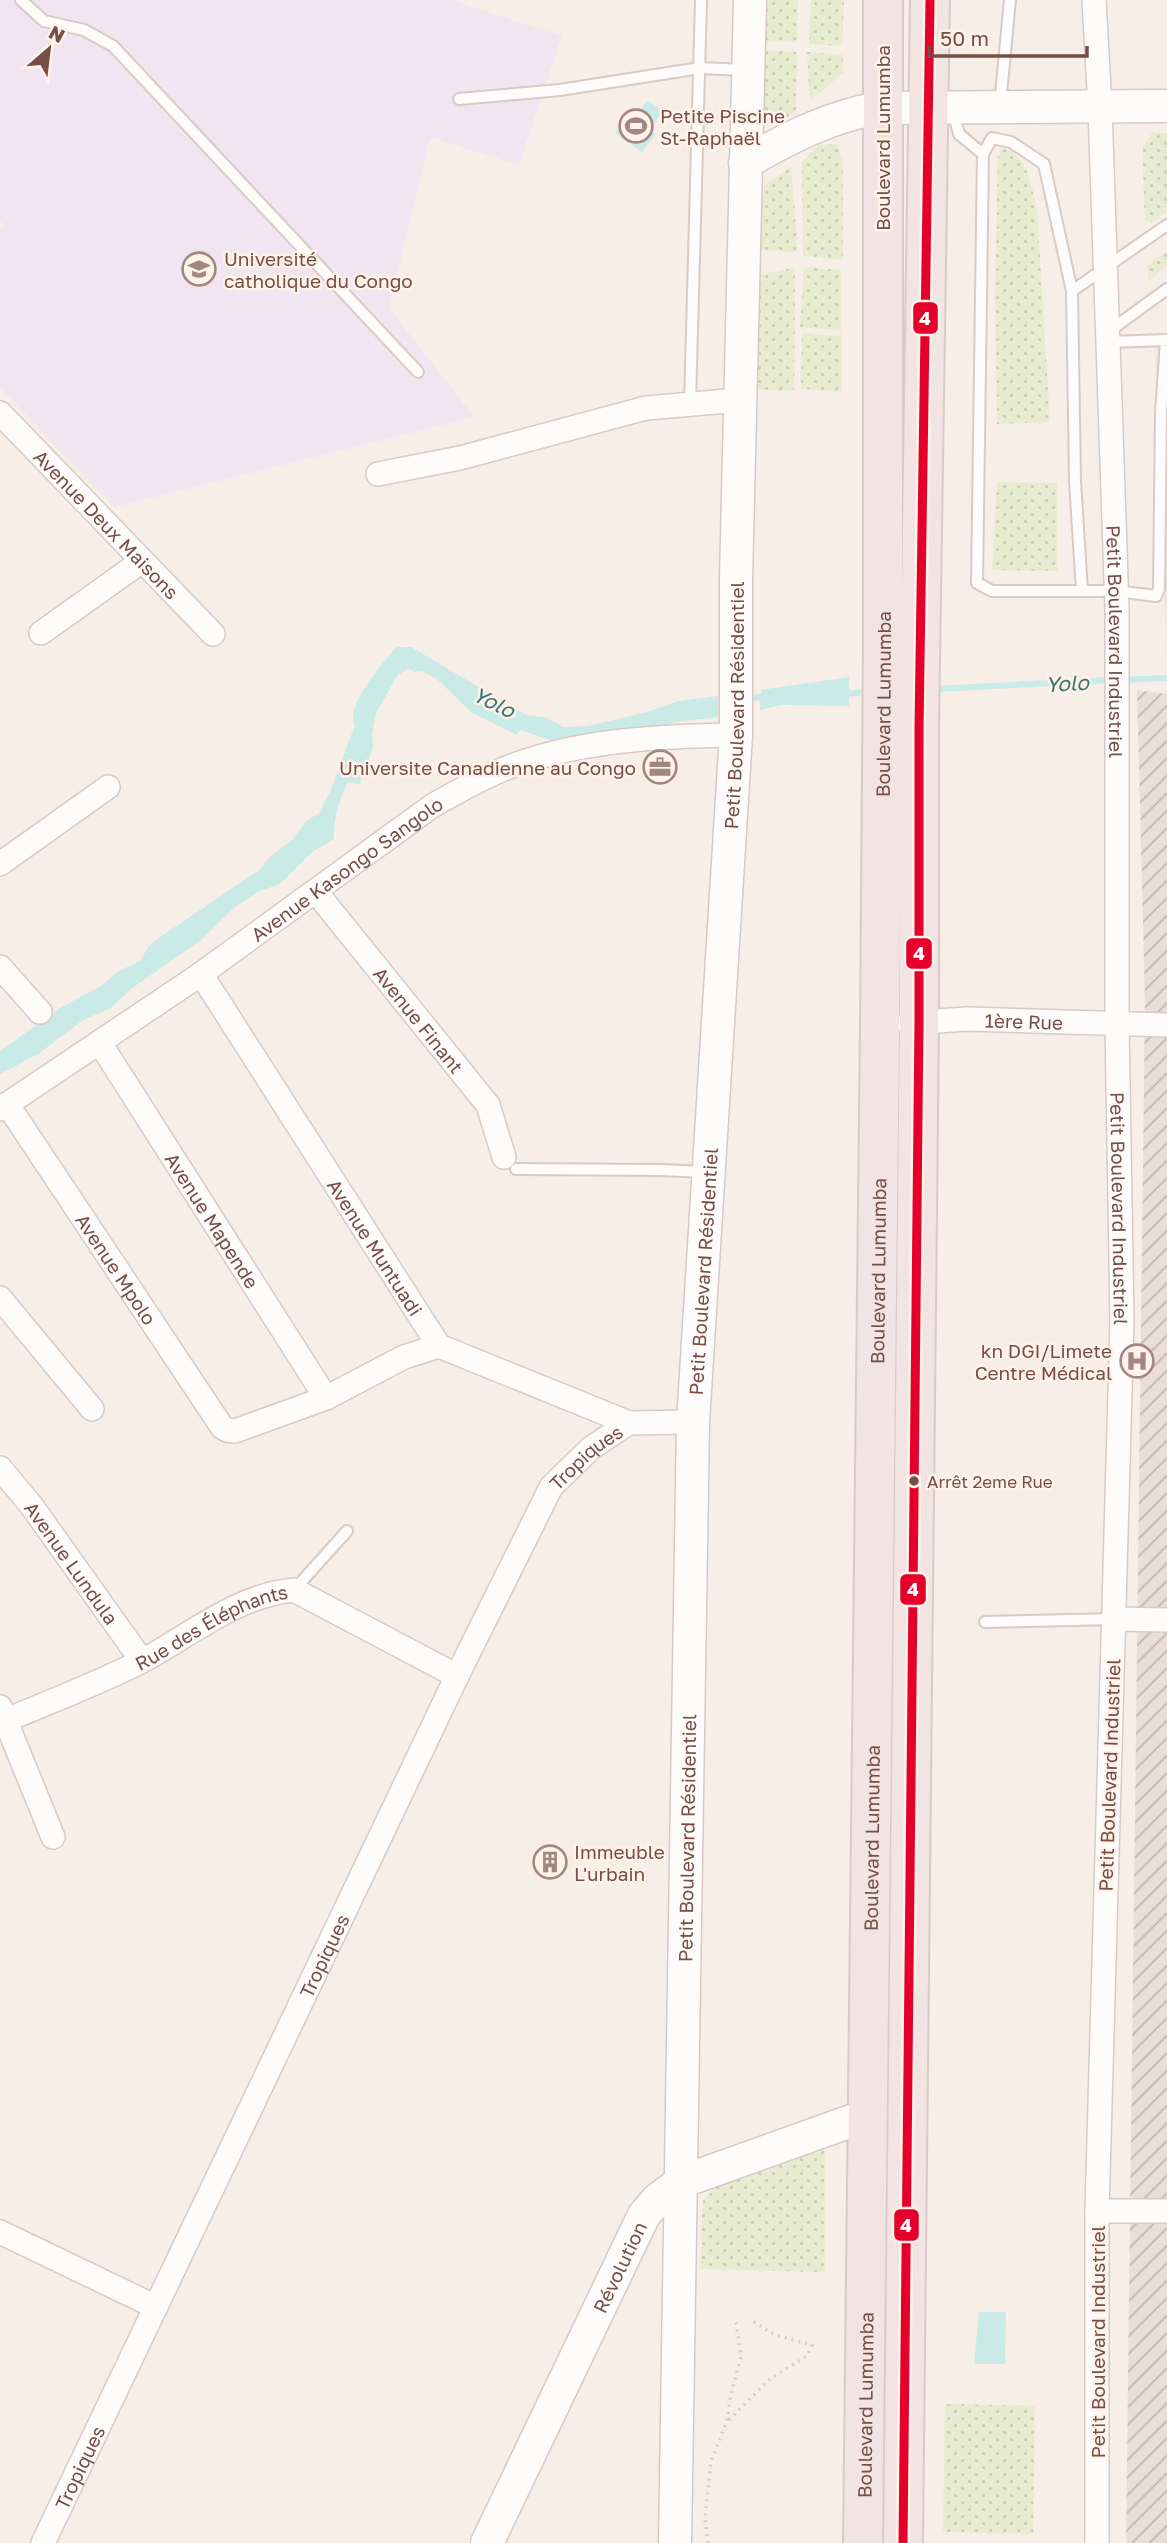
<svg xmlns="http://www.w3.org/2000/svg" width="1167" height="2543" viewBox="0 0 1167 2543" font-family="'Golos Text',sans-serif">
<defs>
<pattern id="industrial-furrows" width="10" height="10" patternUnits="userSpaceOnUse" patternTransform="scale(1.75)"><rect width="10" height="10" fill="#eaded9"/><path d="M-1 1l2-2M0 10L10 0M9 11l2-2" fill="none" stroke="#c2b6b2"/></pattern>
<pattern id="grass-dots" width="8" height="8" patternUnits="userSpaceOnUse" patternTransform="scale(1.75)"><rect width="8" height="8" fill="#e7ecd1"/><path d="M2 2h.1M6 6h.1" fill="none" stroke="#caccb5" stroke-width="1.8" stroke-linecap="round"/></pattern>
</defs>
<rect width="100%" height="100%" fill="#f7eee7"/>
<path fill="url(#industrial-furrows)" d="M 1137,690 L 1167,694 L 1167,2543 L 1126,2543 L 1145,1001 Z"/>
<path fill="#f0e5f1" d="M 0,0 L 451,0 L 562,36 L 519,165 L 430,137 L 389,308 L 474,417 L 115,507 L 0,388 L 0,231 L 5,226 L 0,221 Z"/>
<path fill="#fae0e3" d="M 1167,340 L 1167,660 L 1155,341 Z"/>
<path fill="url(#grass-dots)" d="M 760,0 L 798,0 L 797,42 L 759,41 Z
M 811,0 L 844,0 L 842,46 L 809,44 Z
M 760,50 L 797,52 L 796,112 L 787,117 L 773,118 L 761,108 Z
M 807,52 L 843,55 L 843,73 L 810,101 Z
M 1152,133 L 1167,133 L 1167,211 L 1152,223 L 1145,220 L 1142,148 Z
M 837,144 L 843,161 L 843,260 L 803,256 L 802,162 L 818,145 Z
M 1002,149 L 1012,151 L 1021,161 L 1028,173 L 1037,209 L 1050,422 L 997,424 L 995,298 L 998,155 Z
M 791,166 L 798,252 L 757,250 L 764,186 Z
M 1167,251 L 1167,266 L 1149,281 L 1147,266 Z
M 795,267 L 794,391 L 753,389 L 758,275 Z
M 804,267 L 841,270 L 841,331 L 800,327 Z
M 802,333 L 842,336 L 842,392 L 801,389 Z
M 997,482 L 1057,483 L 1058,571 L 992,570 Z
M 825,2150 L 825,2272 L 700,2269 L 703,2201 L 721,2180 Z
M 945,2404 L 1035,2406 L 1033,2534 L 943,2532 Z"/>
<path fill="#c9eae6" d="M 647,100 L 663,111 L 649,130 L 655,134 L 642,152 L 615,133 L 625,119 L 632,123 Z
M 397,647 L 411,647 L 526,715 L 545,717 L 563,727 L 588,726 L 647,712 L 679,701 L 718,696 L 718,717 C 700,720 681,719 664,726 L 559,743 L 520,730 L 517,735 L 471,712 L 438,680 L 423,671 L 414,672 L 408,668 L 397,676 L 376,713 L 372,734 L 373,748 L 359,784 L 348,782 C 338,801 334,818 334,839 L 312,852 L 280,884 L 260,891 L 236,906 L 201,940 L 131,989 L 111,1008 L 83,1020 L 38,1054 L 0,1074 L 0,1051 L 60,1008 L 101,986 L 117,972 L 140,961 L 150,944 L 258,871 L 270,857 L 293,839 L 305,822 L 319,813 L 330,792 L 355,725 C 344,707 384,661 397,647 Z
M 849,677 L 849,706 L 781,705 L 760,710 L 761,690 Z
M 979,2312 L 1006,2312 L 1005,2364 L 974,2364 Z"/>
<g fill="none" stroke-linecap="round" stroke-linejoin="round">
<path stroke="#c9eae6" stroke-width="6" d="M 1122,680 L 1167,678
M 934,689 L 1111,680
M 843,694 L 870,692
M 745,698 L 769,697"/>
<defs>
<path id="lane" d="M 21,0 L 44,21 L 84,30 L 113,46 L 418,372
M 459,99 L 560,90 L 700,68 L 745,70
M 1000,105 L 1010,0
M 953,111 L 959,134 L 983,154
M 1072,291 L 1167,225
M 1108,332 L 1167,289
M 1108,342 L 1167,340
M 690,404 L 701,0
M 1082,591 L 1075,481 L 1072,291 L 1044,164 L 1011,142 L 992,138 L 983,154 L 977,583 L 992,591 L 1116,591 L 1156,596 L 1159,589 L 1161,413 L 1166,341
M 516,1169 L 660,1170 L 706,1172
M 294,1590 L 347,1531
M 985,1622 L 1114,1619"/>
<g id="street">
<path id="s1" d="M 1094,0 L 1100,108 L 1117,609 L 1117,1024 L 1122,1321 L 1097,2211 L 1097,2543"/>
<path id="s2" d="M 0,413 L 213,634"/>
<path d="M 378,474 L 460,458 L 646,408 L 740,400"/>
<path d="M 41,633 L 142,561"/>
<path d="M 0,864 L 108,787"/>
<path id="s3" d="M 316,892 L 488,1105 L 504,1157"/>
<path d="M 0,967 L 40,1012"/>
<path id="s4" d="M 201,974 L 439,1346 L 629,1423"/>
<path id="s5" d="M 908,1023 L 967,1019 L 1167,1025"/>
<path id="s6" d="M 100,1043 L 326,1398"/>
<path id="s7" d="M 7,1104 L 222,1427 L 227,1430 L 235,1431 L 326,1398 L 404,1357 L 439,1346"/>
<path id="s8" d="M 0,1109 L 201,974 L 432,806 C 457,792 482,777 509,767 C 579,740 661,736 736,735"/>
<path d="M 0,1298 L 92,1409"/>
<path id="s9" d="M 0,1468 L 31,1505 L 142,1661"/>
<path d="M 1114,1619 L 1167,1620"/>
<path d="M 0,1707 L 53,1837"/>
<path id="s10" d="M 0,1723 C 48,1702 98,1684 144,1660 C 192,1634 238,1595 294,1590 L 457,1676"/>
<path d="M 1097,2211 L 1167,2211"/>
<path d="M 0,2232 L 156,2307"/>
<path id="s11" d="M 43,2543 L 457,1676 L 551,1487 L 591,1448 L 629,1423 L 693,1422"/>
</g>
<g id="secondary">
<path d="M 745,163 C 788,138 832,115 881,108 L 1167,106"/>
<path id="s12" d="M 487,2543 L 644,2215 L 658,2199 L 681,2182 L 868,2115"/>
<path id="s13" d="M 675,2543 L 693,1422 L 736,735 L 736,579 L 750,0"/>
</g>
<g id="highway">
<path id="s14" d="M 863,2543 L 880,1025 L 883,641 L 883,0"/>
<path d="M 903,2543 L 919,1022 L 919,729 L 930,0"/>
</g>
</defs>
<use href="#lane" stroke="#d8cac5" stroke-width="14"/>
<use href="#street" stroke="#d8cac5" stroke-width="26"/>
<use href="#secondary" stroke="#d7c9c4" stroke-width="35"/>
<use href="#highway" stroke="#d8cbc7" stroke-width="42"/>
<path stroke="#d8ccc9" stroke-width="3.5" stroke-dasharray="2 5" stroke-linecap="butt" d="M 729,2420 L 771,2378 L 807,2356 L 812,2345 L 773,2334 L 751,2320
M 708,2543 L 705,2518 L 711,2461 L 727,2421 L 731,2394 L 741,2356 L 736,2322"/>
<use href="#lane" stroke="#fefcfb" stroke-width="10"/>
<use href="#street" stroke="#fefcfb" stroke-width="23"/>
<use href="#secondary" stroke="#fefcfb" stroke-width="32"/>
<use href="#highway" stroke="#f1e4e2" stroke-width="38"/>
<defs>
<path id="bus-1" d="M 903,2543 L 919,1022 L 919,729 L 930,0"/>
</defs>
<use href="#bus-1" stroke="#fff2e8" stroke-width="14"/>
<use href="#bus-1" stroke="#e4002b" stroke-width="9"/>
</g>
<defs>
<symbol id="stadium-ring" viewBox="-11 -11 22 22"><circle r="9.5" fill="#fff2e8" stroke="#a3867f" stroke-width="1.5"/><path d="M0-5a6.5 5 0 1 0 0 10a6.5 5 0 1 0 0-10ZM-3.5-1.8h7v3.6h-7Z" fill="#a3867f"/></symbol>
<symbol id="university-ring" viewBox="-11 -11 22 22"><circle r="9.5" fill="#fff2e8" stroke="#a3867f" stroke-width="1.5"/><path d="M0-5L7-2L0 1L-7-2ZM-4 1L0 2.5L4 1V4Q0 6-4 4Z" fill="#a3867f"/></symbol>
<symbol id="office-ring" viewBox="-11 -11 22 22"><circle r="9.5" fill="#fff2e8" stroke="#a3867f" stroke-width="1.5"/><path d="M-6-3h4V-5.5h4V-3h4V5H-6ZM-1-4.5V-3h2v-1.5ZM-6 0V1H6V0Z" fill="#a3867f"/></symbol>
<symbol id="hospital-ring" viewBox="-11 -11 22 22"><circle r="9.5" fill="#fff2e8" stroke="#a3867f" stroke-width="1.5"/><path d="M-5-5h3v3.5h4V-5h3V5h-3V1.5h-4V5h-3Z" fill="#a3867f"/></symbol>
<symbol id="building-ring" viewBox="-11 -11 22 22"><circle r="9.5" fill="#fff2e8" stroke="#a3867f" stroke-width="1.5"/><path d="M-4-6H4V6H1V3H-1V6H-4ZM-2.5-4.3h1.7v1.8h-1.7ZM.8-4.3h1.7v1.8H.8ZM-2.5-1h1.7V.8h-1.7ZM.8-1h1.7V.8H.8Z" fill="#a3867f"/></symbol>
</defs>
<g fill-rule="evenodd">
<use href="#stadium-ring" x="617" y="107" width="38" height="38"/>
<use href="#university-ring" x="180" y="250" width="38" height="38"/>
<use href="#office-ring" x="641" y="748" width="38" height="38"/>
<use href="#hospital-ring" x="1118" y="1342" width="38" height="38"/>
<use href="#building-ring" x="531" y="1843" width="38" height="38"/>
</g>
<circle fill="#764e47" stroke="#fff2e8" stroke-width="2.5" cx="914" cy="1481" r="6"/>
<g text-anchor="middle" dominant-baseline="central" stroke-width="5" stroke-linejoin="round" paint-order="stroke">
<g font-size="17" fill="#764e47" stroke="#fff2e8" text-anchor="start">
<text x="927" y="1481">Arrêt 2eme Rue</text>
</g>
<g font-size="19" fill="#764e47" stroke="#fff2e8" text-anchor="start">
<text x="660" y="115">Petite Piscine<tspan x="660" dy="22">St-Raphaël</tspan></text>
<text x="224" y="258">Université<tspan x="224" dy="22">catholique du Congo</tspan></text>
<text x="636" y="767" text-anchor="end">Universite Canadienne au Congo</text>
<text x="1112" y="1350" text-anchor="end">kn DGI/Limete<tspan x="1112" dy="22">Centre Médical</tspan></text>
<text x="574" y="1851">Immeuble<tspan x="574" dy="22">L'urbain</tspan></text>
</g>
<g font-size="19" fill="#764e47" stroke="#fff2e8">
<text transform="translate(882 138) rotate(-90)">Boulevard Lumumba</text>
<text stroke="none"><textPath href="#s2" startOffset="154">Avenue Deux Maisons</textPath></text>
<text stroke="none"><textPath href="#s1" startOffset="642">Petit Boulevard Industriel</textPath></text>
<text stroke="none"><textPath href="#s13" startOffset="1839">Petit Boulevard Résidentiel</textPath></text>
<text stroke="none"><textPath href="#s14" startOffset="1839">Boulevard Lumumba</textPath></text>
<text stroke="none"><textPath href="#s8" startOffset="422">Avenue Kasongo Sangolo</textPath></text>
<text stroke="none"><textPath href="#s3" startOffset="164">Avenue Finant</textPath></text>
<text stroke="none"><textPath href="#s5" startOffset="116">1ère Rue</textPath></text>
<text stroke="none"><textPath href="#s1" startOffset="1209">Petit Boulevard Industriel</textPath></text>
<text stroke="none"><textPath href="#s6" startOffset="210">Avenue Mapende</textPath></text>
<text stroke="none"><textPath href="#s4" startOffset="324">Avenue Muntuadi</textPath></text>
<text stroke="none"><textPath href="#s7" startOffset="198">Avenue Mpolo</textPath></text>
<text stroke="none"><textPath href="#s13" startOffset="1272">Petit Boulevard Résidentiel</textPath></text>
<text stroke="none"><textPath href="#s14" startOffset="1272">Boulevard Lumumba</textPath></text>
<text stroke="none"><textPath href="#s11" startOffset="1218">Tropiques</textPath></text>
<text stroke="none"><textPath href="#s9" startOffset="119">Avenue Lundula</textPath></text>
<text stroke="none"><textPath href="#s10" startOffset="233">Rue des Éléphants</textPath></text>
<text transform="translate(1109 1775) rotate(-88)">Petit Boulevard Industriel</text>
<text stroke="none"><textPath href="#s13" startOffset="705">Petit Boulevard Résidentiel</textPath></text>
<text stroke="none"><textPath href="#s14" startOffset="705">Boulevard Lumumba</textPath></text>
<text stroke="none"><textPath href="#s11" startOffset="651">Tropiques</textPath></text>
<text stroke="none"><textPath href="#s12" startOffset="306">Révolution</textPath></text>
<text transform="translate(1097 2342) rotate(-90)">Petit Boulevard Industriel</text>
<text stroke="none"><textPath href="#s14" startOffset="138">Boulevard Lumumba</textPath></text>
<text stroke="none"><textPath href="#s11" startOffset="84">Tropiques</textPath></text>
</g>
<g font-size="21" font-style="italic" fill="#377573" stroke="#fff2e8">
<text transform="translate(1067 683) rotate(-3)">Yolo</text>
<text transform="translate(494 702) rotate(26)">Yolo</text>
</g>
</g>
<g stroke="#fff2e8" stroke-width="2.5">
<rect x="912" y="301" width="27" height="34" rx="7" fill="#e4002b"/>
<rect x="905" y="937" width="28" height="33" rx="7" fill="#e4002b"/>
<rect x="899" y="1573" width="28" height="33" rx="7" fill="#e4002b"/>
<rect x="893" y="2208" width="27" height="34" rx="7" fill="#e4002b"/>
</g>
<g font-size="19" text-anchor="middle" font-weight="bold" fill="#fff">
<text x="925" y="325">4</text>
<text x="919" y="960">4</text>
<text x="913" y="1596">4</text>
<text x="906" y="2232">4</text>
</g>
<g transform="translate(49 49) rotate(28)" stroke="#fff2e8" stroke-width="5" paint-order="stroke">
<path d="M0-5L12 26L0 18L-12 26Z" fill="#764e47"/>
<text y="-10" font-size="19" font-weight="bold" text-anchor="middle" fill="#764e47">N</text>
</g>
<path d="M929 46v10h158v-10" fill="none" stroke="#764e47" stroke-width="3.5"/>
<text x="940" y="46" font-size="21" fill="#764e47" stroke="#fff2e8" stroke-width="5" paint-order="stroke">50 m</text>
</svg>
